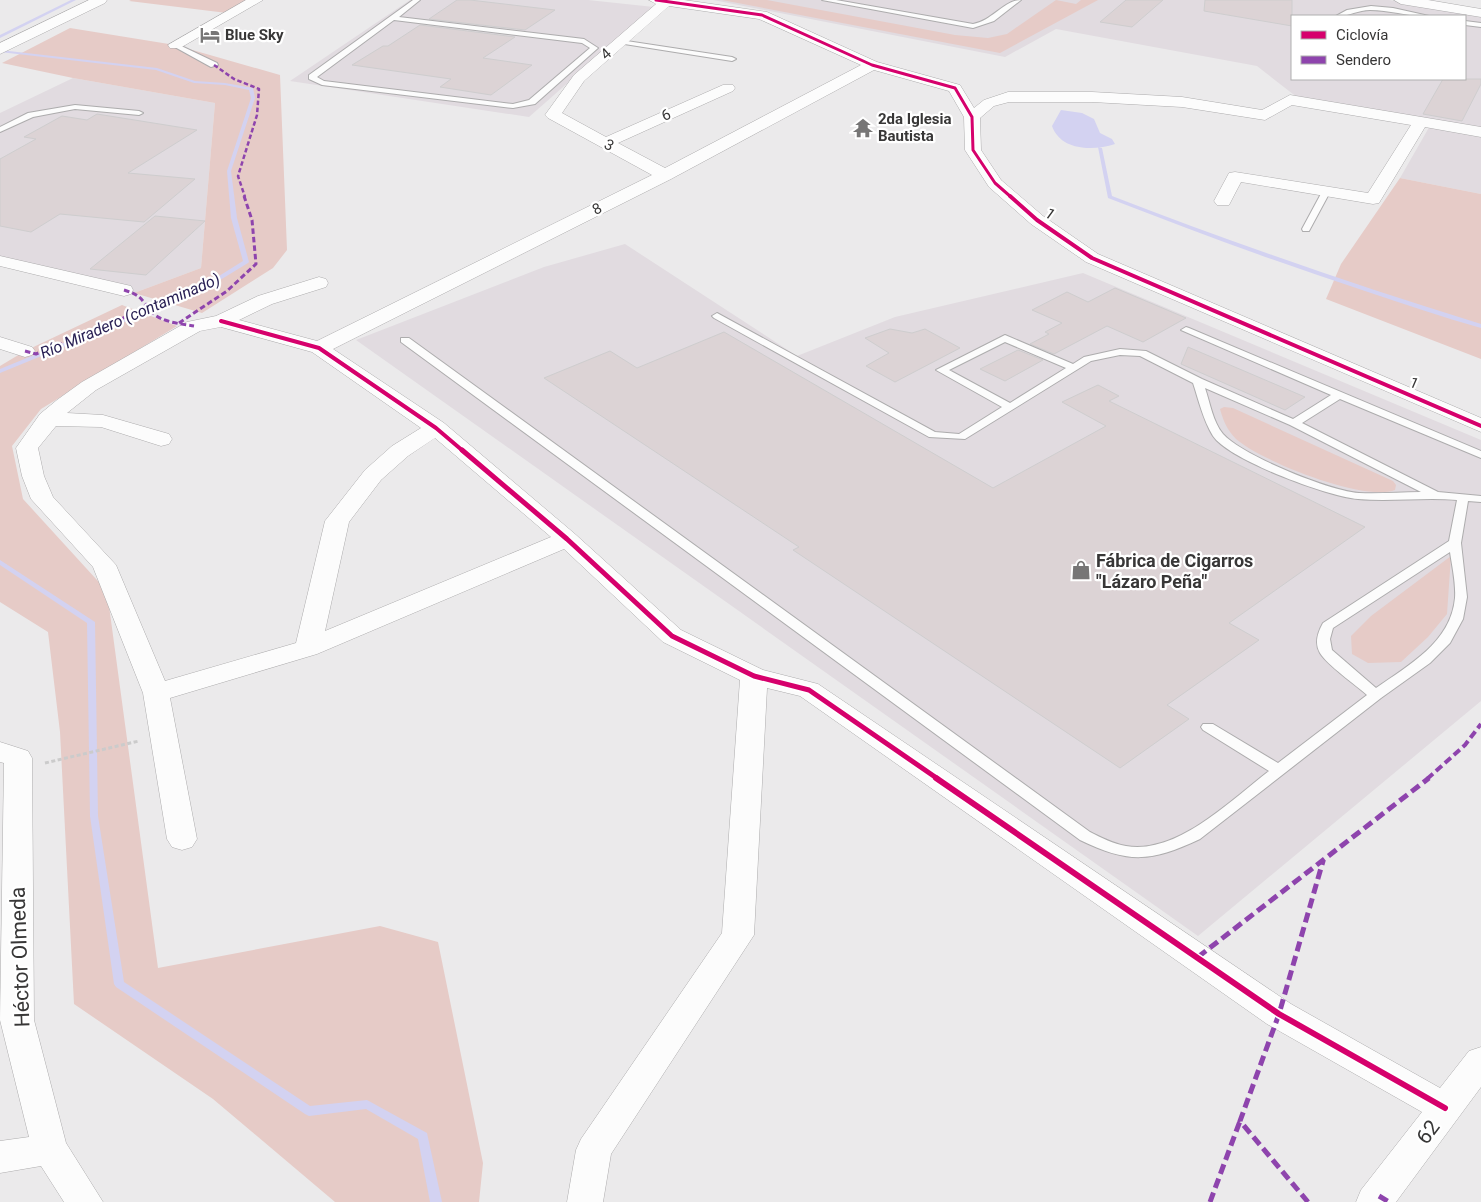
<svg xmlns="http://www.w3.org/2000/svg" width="1481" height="1202" viewBox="0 0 1481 1202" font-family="Roboto,sans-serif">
<rect width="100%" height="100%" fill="#ebeaeb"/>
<path fill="#e1dbe0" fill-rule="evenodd" d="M 410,0 L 588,0 L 654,7 L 529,117 L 290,81 Z
M 713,0 L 1389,0 L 1481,15 L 1481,194 L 1400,178 L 1431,124 L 1298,98 L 1257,66 L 1056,29 L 1005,57 ZM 1292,16 L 1465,16 L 1465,79 L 1292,79 Z
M 73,78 L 215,103 L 201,268 L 134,293 L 0,256 L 0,113 Z
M 625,244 L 797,356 L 895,317 L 1083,273 L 1481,440 L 1481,701 L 1198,936 L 356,340 L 544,267 Z"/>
<path fill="#e6cbc7" d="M 131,0 L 250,0 L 227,13 L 129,1 Z
M 722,0 L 767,0 L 955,35 L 988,38 L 1007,34 L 1056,0 L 1076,4 L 1081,0 L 1098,0 L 1000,53 Z
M 70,28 L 175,45 L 280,75 L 287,250 L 273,268 L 202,313 L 134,293 L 201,268 L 215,103 L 73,78 L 2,63 Z
M 1400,178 L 1481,194 L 1481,359 L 1326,299 L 1341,264 Z
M 122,305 L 177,326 L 41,409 L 12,446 L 23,499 L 107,591 L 158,968 L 380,926 L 438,942 L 483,1163 L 479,1202 L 335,1202 L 213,1099 L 74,1004 L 60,732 L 48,632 L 0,602 L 0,366 L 25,351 Z
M 1224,407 L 1233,408 L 1393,481 L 1396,485 L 1395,490 C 1364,502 1261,461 1236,439 C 1227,430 1223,420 1220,409 Z
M 1451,556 L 1447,614 L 1428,637 L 1401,662 L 1368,663 L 1352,654 L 1351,636 L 1371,616 Z"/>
<path fill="#d3d2f1" d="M 1061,110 L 1082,113 L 1094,119 L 1100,133 L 1112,139 L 1115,144 C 1093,151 1061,151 1052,126 Z"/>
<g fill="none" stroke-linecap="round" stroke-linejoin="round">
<path fill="#d3d2f1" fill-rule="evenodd" d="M 71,0 L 76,0 L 0,38 L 0,35 Z
M 0,50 L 157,68 L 195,81 L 225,83 L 253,88 L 255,98 L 231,171 L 237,218 L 249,262 L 248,263 L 207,288 L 0,373 L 0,369 L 203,286 L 243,261 L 231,218 L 227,171 L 251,98 L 249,90 L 225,85 L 194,83 L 156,70 L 0,52 Z
M 1098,147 L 1102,148 L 1112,196 C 1234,243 1357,286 1481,324 L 1481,328 C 1442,317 1404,304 1365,291 C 1279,263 1193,231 1108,198 Z
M 0,560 L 95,622 L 98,816 L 124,982 L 310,1106 L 367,1100 L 427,1133 L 442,1202 L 430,1202 L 418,1139 L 366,1109 L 309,1116 L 305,1114 L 116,987 L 114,984 L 90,816 L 87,623 L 0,565 Z"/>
</g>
<path fill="#dcd3d5" stroke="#cecdce" d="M 457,0 L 470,0 L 555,10 L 525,30 L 429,19 Z
M 1126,0 L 1163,0 L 1132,27 L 1100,22 Z
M 1205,0 L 1292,0 L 1292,26 L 1204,11 Z
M 420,25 L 515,37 L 483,58 L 532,65 L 491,95 L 440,87 L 451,79 L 352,65 L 383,46 L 388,46 Z
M 1443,79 L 1481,79 L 1481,84 L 1462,121 L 1423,114 Z
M 97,114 L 197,130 L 128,173 L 195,179 L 144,222 L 60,214 L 31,232 L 0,226 L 0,159 L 36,139 L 24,137 L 62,116 L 87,120 Z
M 155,216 L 205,221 L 146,275 L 90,269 Z
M 1115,288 L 1186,318 L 1143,342 L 1107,326 L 1054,354 L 1030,344 L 1049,334 L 1045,332 L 1062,323 L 1032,310 L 1067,292 L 1088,302 Z
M 890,329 L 912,333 L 925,329 L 960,348 L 895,382 L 866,366 L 889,353 L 865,338 Z
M 724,332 L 993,488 L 1106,426 L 1062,402 L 1098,385 L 1119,396 L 1109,401 L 1365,527 L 1229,623 L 1259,640 L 1167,705 L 1189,719 L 1120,768 L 793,550 L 799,547 L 544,378 L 610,351 L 637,368 Z
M 1188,347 L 1305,397 L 1285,410 L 1181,364 Z
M 1018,350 L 1043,360 L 1005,381 L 980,369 Z"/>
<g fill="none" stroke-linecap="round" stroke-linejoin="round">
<defs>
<path id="service" d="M 413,0 L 420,0 L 399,17 L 584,39 L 598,48 L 535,104 L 513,108 L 322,85 L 309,79 L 309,75 ZM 394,20 L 582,43 L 590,48 L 529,100 L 513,104 L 324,81 L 317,77 Z
M 822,0 L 836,0 L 973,24 C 992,21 1004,0 1021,0 L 994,21 L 973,28 Z
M 1371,6 L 1393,8 L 1429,16 C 1410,17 1390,10 1370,10 C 1358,10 1347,17 1336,16 L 1347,10 Z
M 1465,21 L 1481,23 L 1481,27 L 1465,25 Z
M 620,40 L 732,57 L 736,59 L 732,61 L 618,43 L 618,41 Z
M 175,43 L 217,63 L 218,65 L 211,67 L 173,46 L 171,45 Z
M 75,105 L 139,111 L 143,113 L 139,115 L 75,109 L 33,117 L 0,132 L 0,127 L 28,113 Z
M 1323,190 L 1330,192 L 1309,231 L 1303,231 L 1302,229 Z
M 717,313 L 935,432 L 959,434 L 1002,407 L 936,370 L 1005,335 L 1073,364 L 1084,357 L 1120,349 L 1146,351 L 1202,379 L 1293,419 L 1331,395 L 1181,330 L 1186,327 L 1189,328 L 1481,451 L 1481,458 L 1340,399 L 1302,423 L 1438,492 L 1481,496 L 1481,502 L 1468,501 L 1461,543 L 1467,597 L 1463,619 L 1450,643 L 1430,663 L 1381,698 L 1200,839 C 1151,862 1129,864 1080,840 L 401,342 L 401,338 L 409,338 L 1090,832 C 1102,838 1113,844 1126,846 C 1177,855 1231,800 1269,771 L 1203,730 L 1201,727 L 1203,724 L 1213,724 L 1278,763 L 1367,695 C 1356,685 1327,665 1320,653 C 1314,643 1318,632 1323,623 L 1449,541 L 1457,500 C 1424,497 1391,502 1358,499 C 1329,497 1229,460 1213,436 C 1203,420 1199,401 1193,383 L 1140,356 L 1120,355 L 1091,361 L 965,439 L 929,437 L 714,318 L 712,316 ZM 1005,342 L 1066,368 L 1010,403 L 949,370 ZM 1205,388 L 1290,425 L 1421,492 C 1400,492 1380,494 1359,493 C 1330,491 1243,456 1223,434 C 1213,422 1210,403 1205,388 ZM 1450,552 C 1452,566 1456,583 1455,598 C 1451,642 1409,665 1376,688 L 1332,650 L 1330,639 L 1333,628 Z"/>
<path id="minor" d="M 246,0 L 263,0 L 180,48 L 170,48 L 168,45 Z
M 649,0 L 684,0 L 767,12 L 877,62 L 960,85 L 974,108 L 984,100 L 1008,92 L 1092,92 L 1182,97 L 1262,110 L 1290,95 L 1481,127 L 1481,137 L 1425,127 L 1379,203 L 1373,204 L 1241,182 L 1229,205 L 1217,205 L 1214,201 L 1229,173 L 1235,172 L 1368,193 L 1411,125 L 1292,105 L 1265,120 L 1182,107 L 1092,102 L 1009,102 L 994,106 L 980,118 L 981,150 L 1001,180 L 1043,216 L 1098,254 L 1481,418 L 1481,432 L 1086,262 L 1031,224 L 989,187 L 965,150 L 964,117 L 949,91 L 874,70 L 671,179 L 333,349 L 444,423 L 575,534 L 681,630 L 763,670 L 818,684 L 1291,1004 L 1440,1088 L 1469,1051 L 1481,1047 L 1481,1087 L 1396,1202 L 1356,1202 L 1361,1190 L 1422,1112 L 1267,1024 L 800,696 L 767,688 L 754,935 L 611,1154 L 603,1202 L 567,1202 L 576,1150 L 581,1139 L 722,933 L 740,680 L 663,642 L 564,549 L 317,654 L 170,698 L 197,839 L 192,847 L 182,850 L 172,847 L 167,839 L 143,693 L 93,567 L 31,499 L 22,476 L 16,448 L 40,414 L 57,400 L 82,382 L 187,322 L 216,316 L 258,296 L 319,277 L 326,279 L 328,283 L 326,287 L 272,304 L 239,320 L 317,341 L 652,175 L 548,118 L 545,115 L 574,75 L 656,4 ZM 669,6 L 759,19 L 861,65 L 665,168 L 618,143 L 733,91 L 735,88 L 733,85 L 723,85 L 606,137 L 562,113 L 584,81 ZM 221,327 L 312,352 L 421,428 L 392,446 L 365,470 L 325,521 L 296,643 L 165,681 L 116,565 L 53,497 L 44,476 L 38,448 L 56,426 L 101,427 L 161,446 L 169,444 L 172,439 L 169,434 L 103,415 L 67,413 L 96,390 L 200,331 ZM 435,438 L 551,537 L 325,631 L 349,522 L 381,480 L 408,456 Z
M 0,256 L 131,286 L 133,290 L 131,294 L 124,296 L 0,266 Z
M 0,337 L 32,347 L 35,351 L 32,355 L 25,357 L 0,349 Z
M 0,742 L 28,751 L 32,758 L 34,1020 L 66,1143 L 103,1202 L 64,1202 L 41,1166 L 0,1173 L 0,1141 L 29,1137 L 0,1020 L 4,763 L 0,762 Z"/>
<path id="primary" d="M 89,0 L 107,0 L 105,3 L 0,54 L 0,43 Z"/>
<path id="trunk" d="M 1394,0 L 1428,0 L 1481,9 L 1481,17 L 1401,4 Z"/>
</defs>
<use href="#service" stroke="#adacad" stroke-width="2"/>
<use href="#minor" stroke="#adacad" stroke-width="1"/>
<use href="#primary" stroke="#adacad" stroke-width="1"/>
<use href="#trunk" stroke="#adacad" stroke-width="1"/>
<path stroke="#cbcbcb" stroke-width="3" stroke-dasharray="4 2.5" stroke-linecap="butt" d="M 45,763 L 139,741"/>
<use href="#service" fill="#fcfcfc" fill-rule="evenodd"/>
<use href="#minor" fill="#fcfcfc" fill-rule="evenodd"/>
<use href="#primary" fill="#fcfcfc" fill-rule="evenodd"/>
<use href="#trunk" fill="#fcfcfc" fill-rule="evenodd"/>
<path stroke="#8e44ad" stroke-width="2.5" stroke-dasharray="4.5 2.5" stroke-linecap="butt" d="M 214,65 L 234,79 L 259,89 L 257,115 L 238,176 L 245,197"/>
<path stroke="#8e44ad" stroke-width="3" stroke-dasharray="5.5 3" stroke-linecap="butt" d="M 124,290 C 143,296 140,299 152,312 C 160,322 182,324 194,326
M 179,323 L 227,291 L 256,264 L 252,220 L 244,196
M 25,351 L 36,354 L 140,311 L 148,304"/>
<path stroke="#8e44ad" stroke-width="4" stroke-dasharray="8 4" stroke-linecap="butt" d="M 1427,779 L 1465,745 L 1481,724"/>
<path stroke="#8e44ad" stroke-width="5" stroke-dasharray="10 5" stroke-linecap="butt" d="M 1198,957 L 1429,778
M 1379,1196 L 1389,1202
M 1210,1202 L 1240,1121
M 1308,1202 L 1240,1121 L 1279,1014 L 1323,861"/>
<defs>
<path id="cycleway-far3" d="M 656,0 L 762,15 L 872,65 L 955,88 L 972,117 L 973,150 L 995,183 L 1011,197"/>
<path id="cycleway-far2" d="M 1010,196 L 1037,220 L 1092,258 L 1481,426
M 221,321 L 319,348 L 436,428 L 463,451"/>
<path id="cycleway-far1" d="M 462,450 L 567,539 L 672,636 L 754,676 L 809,690 L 938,779"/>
<path id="cycleway" d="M 936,778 L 1279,1014 L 1445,1108"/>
</defs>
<use href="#cycleway-far3" stroke="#fff" stroke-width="5"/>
<use href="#cycleway-far2" stroke="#fff" stroke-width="6"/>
<use href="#cycleway-far1" stroke="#fff" stroke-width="8"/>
<use href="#cycleway" stroke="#fff" stroke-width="9"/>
<use href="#cycleway-far3" stroke="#d6006c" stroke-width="3"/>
<use href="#cycleway-far2" stroke="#d6006c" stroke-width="4"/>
<use href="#cycleway-far1" stroke="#d6006c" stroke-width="5"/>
<use href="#cycleway" stroke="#d6006c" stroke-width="6"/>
</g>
<defs>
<symbol id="hotel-bare" viewBox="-9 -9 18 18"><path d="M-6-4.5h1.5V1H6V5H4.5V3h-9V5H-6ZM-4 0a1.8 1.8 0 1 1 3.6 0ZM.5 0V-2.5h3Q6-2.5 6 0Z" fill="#777676" stroke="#fff" stroke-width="2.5" paint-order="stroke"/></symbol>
<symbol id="temple-bare" viewBox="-9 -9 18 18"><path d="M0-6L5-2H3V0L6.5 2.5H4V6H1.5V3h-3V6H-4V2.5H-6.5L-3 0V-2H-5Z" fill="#777676" stroke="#fff" stroke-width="2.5" paint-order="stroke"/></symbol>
<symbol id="shop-bare" viewBox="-9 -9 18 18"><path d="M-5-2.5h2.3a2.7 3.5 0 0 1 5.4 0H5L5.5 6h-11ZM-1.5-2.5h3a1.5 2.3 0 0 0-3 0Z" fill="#777676" stroke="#fff" stroke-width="2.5" paint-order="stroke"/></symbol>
</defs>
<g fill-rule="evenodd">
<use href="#hotel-bare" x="196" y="21" width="28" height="28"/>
<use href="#temple-bare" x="849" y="114" width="28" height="28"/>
<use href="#shop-bare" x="1067" y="556" width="28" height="28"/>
</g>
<g text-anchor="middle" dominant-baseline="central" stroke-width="4.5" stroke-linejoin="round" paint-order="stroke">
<g font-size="15" font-weight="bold" fill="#383737" stroke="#fff" text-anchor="start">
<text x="225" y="35">Blue Sky</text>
<text x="878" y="119">2da Iglesia<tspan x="878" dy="17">Bautista</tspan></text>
</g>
<g font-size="15" fill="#383737" stroke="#fff">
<text transform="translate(606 54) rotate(-41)">4</text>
<text transform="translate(666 115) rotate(-24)">6</text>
<text transform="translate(609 145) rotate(28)">3</text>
<text transform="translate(597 209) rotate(-27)">8</text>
<text transform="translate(1050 214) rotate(36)">1</text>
<text transform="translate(1414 383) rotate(23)">1</text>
</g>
<g font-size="16" font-style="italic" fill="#292054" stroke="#fff">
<text transform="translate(130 316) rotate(-23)">Río Miradero (contaminado)</text>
</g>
<g font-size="18" font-weight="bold" fill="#383737" stroke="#fff" text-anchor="start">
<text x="1096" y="560">Fábrica de Cigarros<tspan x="1096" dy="21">"Lázaro Peña"</tspan></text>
</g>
<g font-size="21" fill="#383737" stroke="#fff">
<text transform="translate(20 957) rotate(-92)">Héctor Olmeda</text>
<text transform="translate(1428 1132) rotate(-53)">62</text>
</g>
</g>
<rect x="1291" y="15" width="175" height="65" fill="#ffffff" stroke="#afafaf"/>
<rect x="1301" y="31" width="25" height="8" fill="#d6006c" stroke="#afafaf"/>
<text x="1336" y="40" font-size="15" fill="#383737">Ciclovía</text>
<rect x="1301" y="56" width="25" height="8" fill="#8e44ad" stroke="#afafaf"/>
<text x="1336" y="65" font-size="15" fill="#383737">Sendero</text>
</svg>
